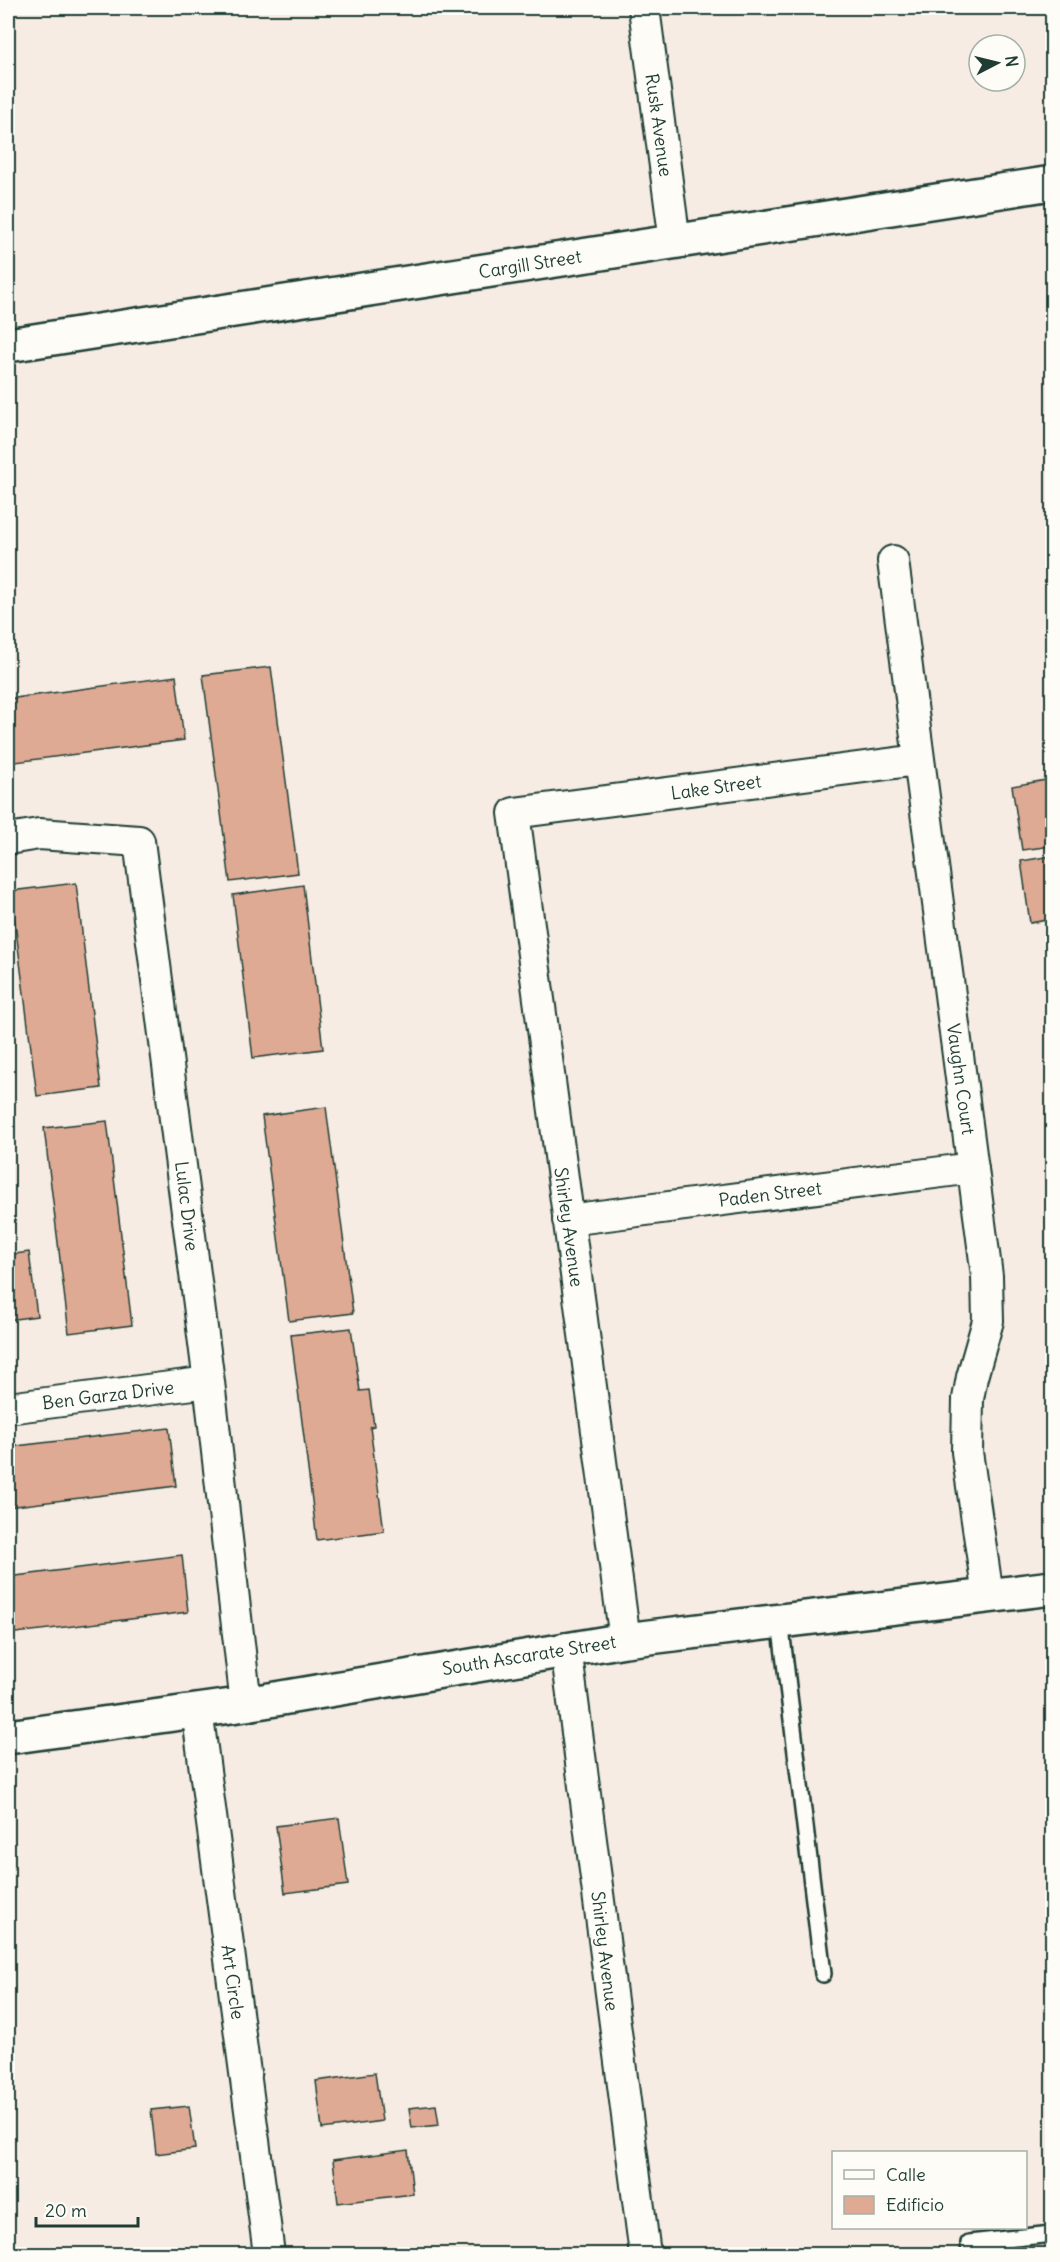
<svg xmlns="http://www.w3.org/2000/svg" width="1060" height="2262" viewBox="0 0 1060 2262" font-family="Delius,sans-serif">
<rect width="100%" height="100%" fill="#f7ece3"/>
<filter id="ink" filterUnits="userSpaceOnUse"><feTurbulence type="fractalNoise" baseFrequency=".0167" numOctaves="2"/><feDisplacementMap in="SourceGraphic" scale="12" xChannelSelector="R" yChannelSelector="G"/><feConvolveMatrix kernelMatrix="1 2 1 2 8 2 1 2 1" color-interpolation-filters="sRGB"/></filter>
<g filter="url(#ink)">
<path fill="#dfaa94" stroke="#1f3d34" stroke-width="1.5" d="M 271,667 L 298,873 L 230,882 L 203,675 Z
M 176,676 L 184,740 L 8,763 L 8,699 Z
M 1052,779 L 1052,846 L 1022,850 L 1012,786 Z
M 1052,856 L 1052,919 L 1030,923 L 1021,861 Z
M 76,883 L 101,1088 L 37,1096 L 11,891 Z
M 303,885 L 323,1049 L 253,1058 L 233,895 Z
M 326,1107 L 353,1313 L 289,1321 L 262,1116 Z
M 107,1121 L 132,1325 L 69,1333 L 44,1128 Z
M 29,1252 L 37,1316 L 8,1320 L 8,1255 Z
M 351,1328 L 360,1391 L 369,1390 L 374,1426 L 370,1427 L 384,1531 L 317,1540 L 291,1335 Z
M 169,1428 L 176,1486 L 8,1507 L 8,1447 Z
M 182,1555 L 188,1612 L 8,1634 L 8,1577 Z
M 339,1818 L 348,1885 L 285,1893 L 276,1826 Z
M 375,2073 L 382,2121 L 322,2129 L 316,2081 Z
M 436,2105 L 439,2125 L 412,2128 L 409,2108 Z
M 189,2106 L 195,2149 L 156,2154 L 151,2110 Z
M 408,2150 L 413,2194 L 338,2203 L 333,2160 Z"/>
<g fill="none" stroke-linecap="round" stroke-linejoin="round">
<defs>
<path id="lane" d="M 780,1621 L 823,1974
M 970,2254 L 969,2243 L 1052,2234"/>
<path id="street" d="M 644,8 L 675,242
M 893,561 L 987,1276 L 988,1321 L 972,1377 L 968,1399 L 967,1452 L 988,1596
M 8,839 L 39,834 L 139,841 L 209,1382 L 246,1704
M 568,1220 L 973,1168
M 8,1408 L 209,1382
M 625,1640 L 514,813 L 918,760
M 566,1648 L 645,2254
M 197,1710 L 269,2254"/>
<path id="secondary" d="M 8,345 L 1052,183
M 8,1737 L 246,1704 L 625,1640 L 1052,1588"/>
</defs>
<use href="#lane" stroke="#1f3d34" stroke-width="20"/>
<use href="#street" stroke="#1f3d34" stroke-width="34"/>
<use href="#secondary" stroke="#1f3d34" stroke-width="38"/>
<use href="#lane" stroke="#fdfcf7" stroke-width="15"/>
<use href="#street" stroke="#fdfcf7" stroke-width="30"/>
<use href="#secondary" stroke="#fdfcf7" stroke-width="33"/>
</g>
</g>
<g text-anchor="middle" dominant-baseline="central" stroke-width="4.5" stroke-linejoin="round" paint-order="stroke">
<g font-size="18" fill="#1f3d34" stroke="#fdfcf7">
<text transform="translate(659 125) rotate(82)">Rusk Avenue</text>
<text transform="translate(530 264) rotate(-9)">Cargill Street</text>
<text transform="translate(716 787) rotate(-8)">Lake Street</text>
<text transform="translate(961 1079) rotate(82)">Vaughn Court</text>
<text transform="translate(770 1194) rotate(-7)">Paden Street</text>
<text transform="translate(187 1206) rotate(83)">Lulac Drive</text>
<text transform="translate(569 1227) rotate(82)">Shirley Avenue</text>
<text transform="translate(108 1395) rotate(-7)">Ben Garza Drive</text>
<text transform="translate(529 1655) rotate(-9)">South Ascarate Street</text>
<text transform="translate(605 1951) rotate(83)">Shirley Avenue</text>
<text transform="translate(233 1982) rotate(82)">Art Circle</text>
</g>
</g>
<rect width="1060" height="2262" fill="none" stroke="#fdfcf7" stroke-width="30"/>
<rect x="15" y="15" width="1030" height="2232" fill="none" stroke="#1f3d34" stroke-width="2" filter="url(#ink)"/>
<rect x="832" y="2151" width="195" height="78" fill="#fdfcf7" stroke="#a4b0a9" stroke-width="1.5"/>
<rect x="844" y="2170" width="30" height="9" fill="#fdfcf7" stroke="#a4b0a9" stroke-width="1.5"/>
<text x="886" y="2181" font-size="18" fill="#1f3d34">Calle</text>
<rect x="844" y="2196" width="30" height="18" fill="#dfaa94" stroke="#a4b0a9" stroke-width="1.5"/>
<text x="886" y="2211" font-size="18" fill="#1f3d34">Edificio</text>
<g transform="translate(997 63) rotate(83)"><circle r="28" fill="#fdfcf7" stroke="#a4b0a9" stroke-width="1.5"/>
<path d="M0-4.5L10 22L0 15L-10 22Z" fill="#1f3d34"/>
<text y="-9" font-size="16" font-weight="bold" text-anchor="middle" fill="#1f3d34">N</text>
</g>
<path d="M36 2217v9h102v-9" fill="none" stroke="#1f3d34" stroke-width="3"/>
<text x="45" y="2217" font-size="18" fill="#1f3d34" stroke="#fdfcf7" stroke-width="4.5" paint-order="stroke">20 m</text>
</svg>
